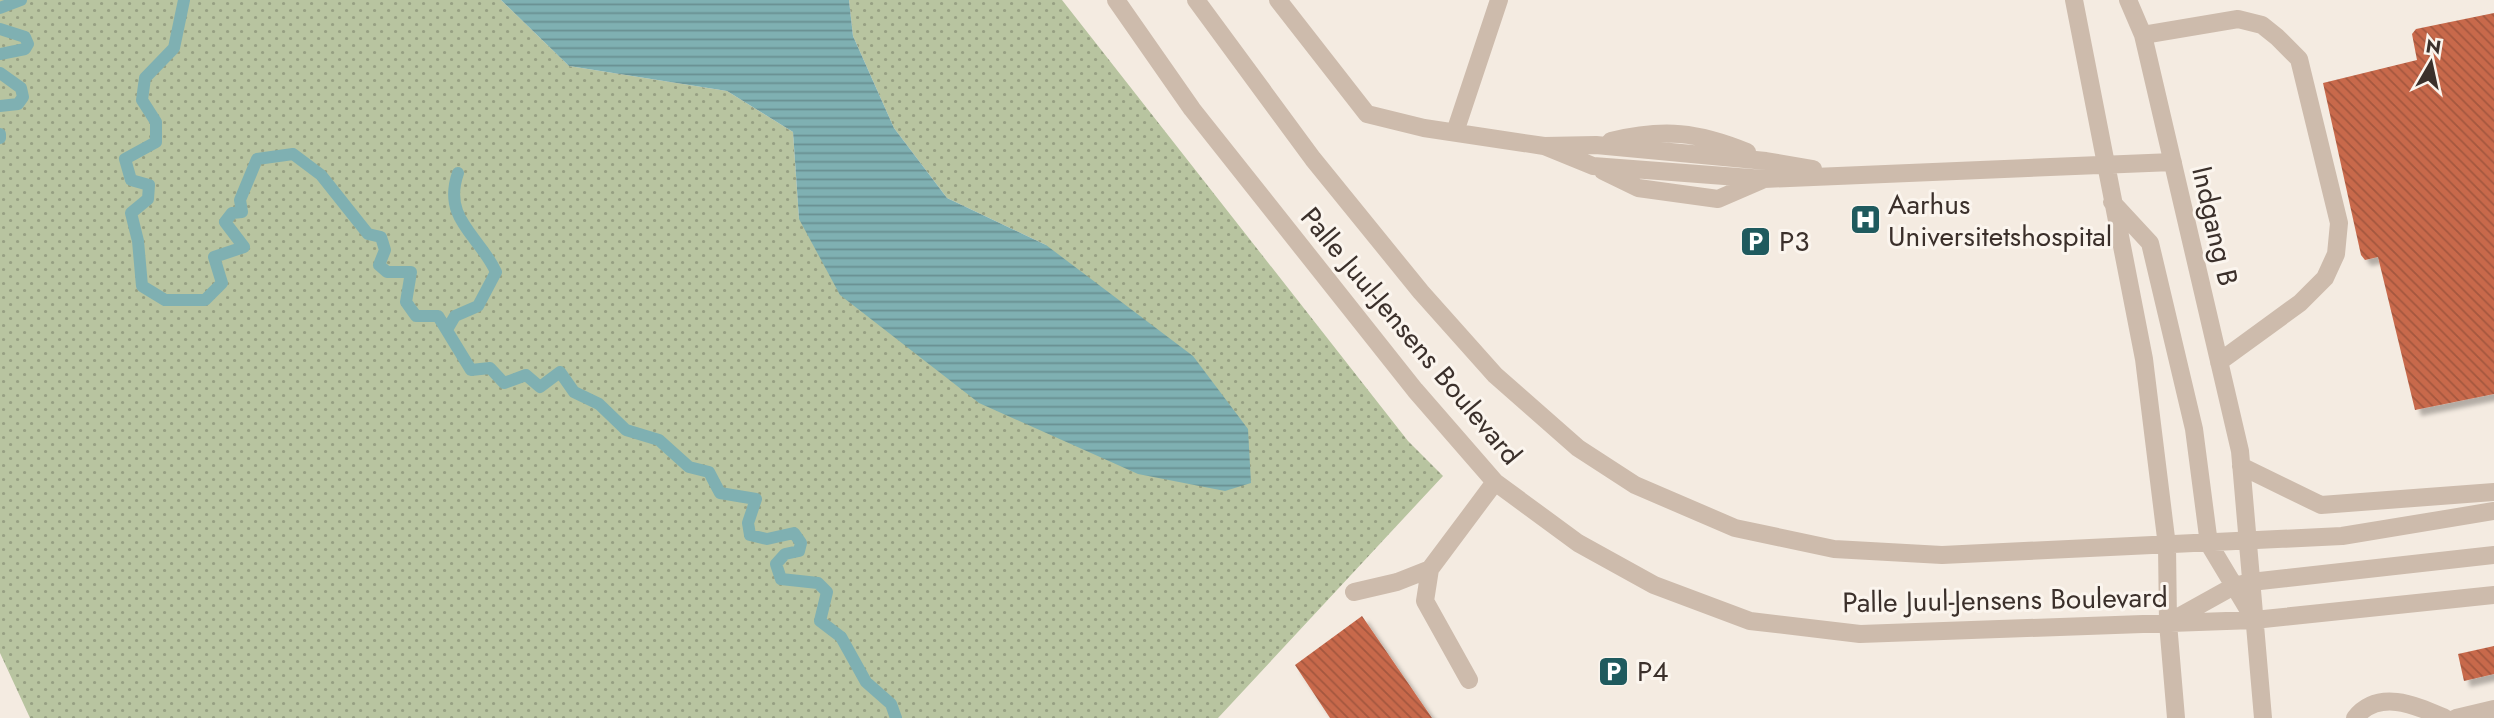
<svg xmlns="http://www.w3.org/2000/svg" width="2494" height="718" viewBox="0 0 2494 718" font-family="Jost,sans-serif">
<defs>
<pattern id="grass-dots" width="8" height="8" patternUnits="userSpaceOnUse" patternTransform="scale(1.75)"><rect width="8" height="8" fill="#b8c4a0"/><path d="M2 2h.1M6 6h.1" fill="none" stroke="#97a083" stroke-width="1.8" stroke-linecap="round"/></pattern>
<pattern id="water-rules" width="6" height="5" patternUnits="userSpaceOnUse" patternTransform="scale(1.75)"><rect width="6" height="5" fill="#7fb0b2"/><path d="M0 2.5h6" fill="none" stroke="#699091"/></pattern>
<pattern id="building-back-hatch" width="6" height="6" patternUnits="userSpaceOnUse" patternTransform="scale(1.75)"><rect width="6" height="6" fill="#c8694b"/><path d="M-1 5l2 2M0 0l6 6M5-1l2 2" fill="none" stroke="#a4573f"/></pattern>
<filter id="shadow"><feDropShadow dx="6" dy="6" stdDeviation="2" flood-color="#0004"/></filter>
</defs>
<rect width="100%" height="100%" fill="#f4ebe1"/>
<path fill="url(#grass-dots)" d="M 0,0 L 501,0 L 569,66 L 727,91 L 793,132 L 799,219 L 1046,245 L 947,198 L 894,128 L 853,36 L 849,0 L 1062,0 L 1408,441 L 1443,476 L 1218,718 L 30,718 L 0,653 Z"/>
<path fill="url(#water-rules)" d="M 501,0 L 849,0 L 853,36 L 894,128 L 947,198 L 1046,245 L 1193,356 L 1248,429 L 1251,483 L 1225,491 L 1138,474 L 979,403 L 840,295 L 799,219 L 793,132 L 727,91 L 569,66 Z"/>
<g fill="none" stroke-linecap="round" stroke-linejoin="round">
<path stroke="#7fb0b2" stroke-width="12" d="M 184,0 L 174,48 L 145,78 L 142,100 L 156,122 L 156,142 L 125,159 L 131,180 L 149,185 L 148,199 L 131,213 L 138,241 L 142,286 L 165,300 L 205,300 L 222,283 L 214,257 L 244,247 L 225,222 L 232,213 L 242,212 L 240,200 L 257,159 L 293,154 L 321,175 L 368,234 L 381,237 L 385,250 L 379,265 L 387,272 L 411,272 L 406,302 L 416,316 L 438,316 L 471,370 L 490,368 L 504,383 L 526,375 L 540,387 L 560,372 L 574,392 L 599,404 L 626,430 L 659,440 L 689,467 L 709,472 L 720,493 L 756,499 L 748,523 L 750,535 L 767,539 L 794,533 L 801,543 L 799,551 L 785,554 L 776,564 L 781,579 L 818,583 L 827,592 L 820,621 L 841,637 L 866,682 L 891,704 L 896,718
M 0,8 L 21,0
M 0,29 L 25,37 L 28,44 L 25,49 L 0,54
M 0,73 L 21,88 L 23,97 L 18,104 L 0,106
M 0,134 L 0,138
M 448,328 L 455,316 L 478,306 L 496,272 C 479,235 442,219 458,173"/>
</g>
<path fill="url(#building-back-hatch)" filter="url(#shadow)" d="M 2494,13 L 2494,394 L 2415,410 L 2378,257 L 2365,260 L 2361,255 L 2323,83 L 2417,60 L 2412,34 L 2416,29 Z
M 1362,616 L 1432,718 L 1330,718 L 1295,665 Z
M 2494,646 L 2494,674 L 2464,681 L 2458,654 Z"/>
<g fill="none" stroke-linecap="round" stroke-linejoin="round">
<path stroke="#cdbbac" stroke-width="18" d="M 1116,0 L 1192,109 L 1415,390 L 1495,482 L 1578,543 L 1654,585 L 1750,621 L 1860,634 L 2254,620 L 2494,595
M 1196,0 L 1313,159 L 1421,292 L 1495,375 L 1578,448 L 1635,485 L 1735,528 L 1834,549 L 1942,555 L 2342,536 L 2494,511
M 1278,0 L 1367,114 L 1424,128 L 1544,146 L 1596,145 L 1766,161 L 1813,169
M 2074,0 L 2144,359 L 2167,546 L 2168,623 L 2176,718
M 2128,0 L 2143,35 L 2240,451 L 2263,718
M 2143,35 L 2238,19 L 2262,25 L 2277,37 L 2299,59 L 2339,223 L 2336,254 L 2325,278 L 2300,303 L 2219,362
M 1455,132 L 1499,0
M 1611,141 C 1664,128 1698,132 1747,152
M 1544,146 L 1593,166 L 1764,179 L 2173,162
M 1603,171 L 1638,188 L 1718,199 L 1762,180
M 2112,202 L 2150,243 L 2194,429 L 2209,544 L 2251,614
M 2241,466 L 2321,505 L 2494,492
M 1354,592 L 1397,582 L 1430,569
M 2171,621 L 2234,586 L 2251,582 L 2494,555
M 1469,680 L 1425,601 L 1430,569 L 1495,482
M 2355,718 C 2379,688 2417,706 2445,718
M 2456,718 L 2494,709"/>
</g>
<defs>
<symbol id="hospital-square" viewBox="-11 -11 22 22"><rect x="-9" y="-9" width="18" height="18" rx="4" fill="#1f5a5e" stroke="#fbf5ee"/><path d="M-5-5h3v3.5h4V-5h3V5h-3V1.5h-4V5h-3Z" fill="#fff"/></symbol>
<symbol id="parking-square" viewBox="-11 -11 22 22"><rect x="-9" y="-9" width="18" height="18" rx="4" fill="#1f5a5e" stroke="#fbf5ee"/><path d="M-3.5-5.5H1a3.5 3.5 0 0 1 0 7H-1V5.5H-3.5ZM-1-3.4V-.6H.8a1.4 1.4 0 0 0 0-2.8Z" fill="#fff"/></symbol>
</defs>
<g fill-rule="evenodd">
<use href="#hospital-square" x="1848" y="202" width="35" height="35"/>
<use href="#parking-square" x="1738" y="224" width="35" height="35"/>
<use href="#parking-square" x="1596" y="654" width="35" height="35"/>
</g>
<g text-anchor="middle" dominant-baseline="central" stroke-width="6" stroke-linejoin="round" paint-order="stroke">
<g font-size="28" fill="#3b302b" stroke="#fbf5ee" text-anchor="start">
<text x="1888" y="204">Aarhus<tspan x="1888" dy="32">Universitetshospital</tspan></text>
<text x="1779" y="241">P3</text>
<text x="1637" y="671">P4</text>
</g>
<g font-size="28" fill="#3b302b" stroke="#fbf5ee">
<text transform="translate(2215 226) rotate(77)">Indgang B</text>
<text transform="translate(1411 336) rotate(50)">Palle Juul-Jensens Boulevard</text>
<text transform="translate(2005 600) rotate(-1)">Palle Juul-Jensens Boulevard</text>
</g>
</g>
<g transform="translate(2431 63) rotate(9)" stroke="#fbf5ee" stroke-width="5" paint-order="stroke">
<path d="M0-5L12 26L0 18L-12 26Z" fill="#3b302b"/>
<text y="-10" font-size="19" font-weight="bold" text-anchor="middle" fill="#3b302b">N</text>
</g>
</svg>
